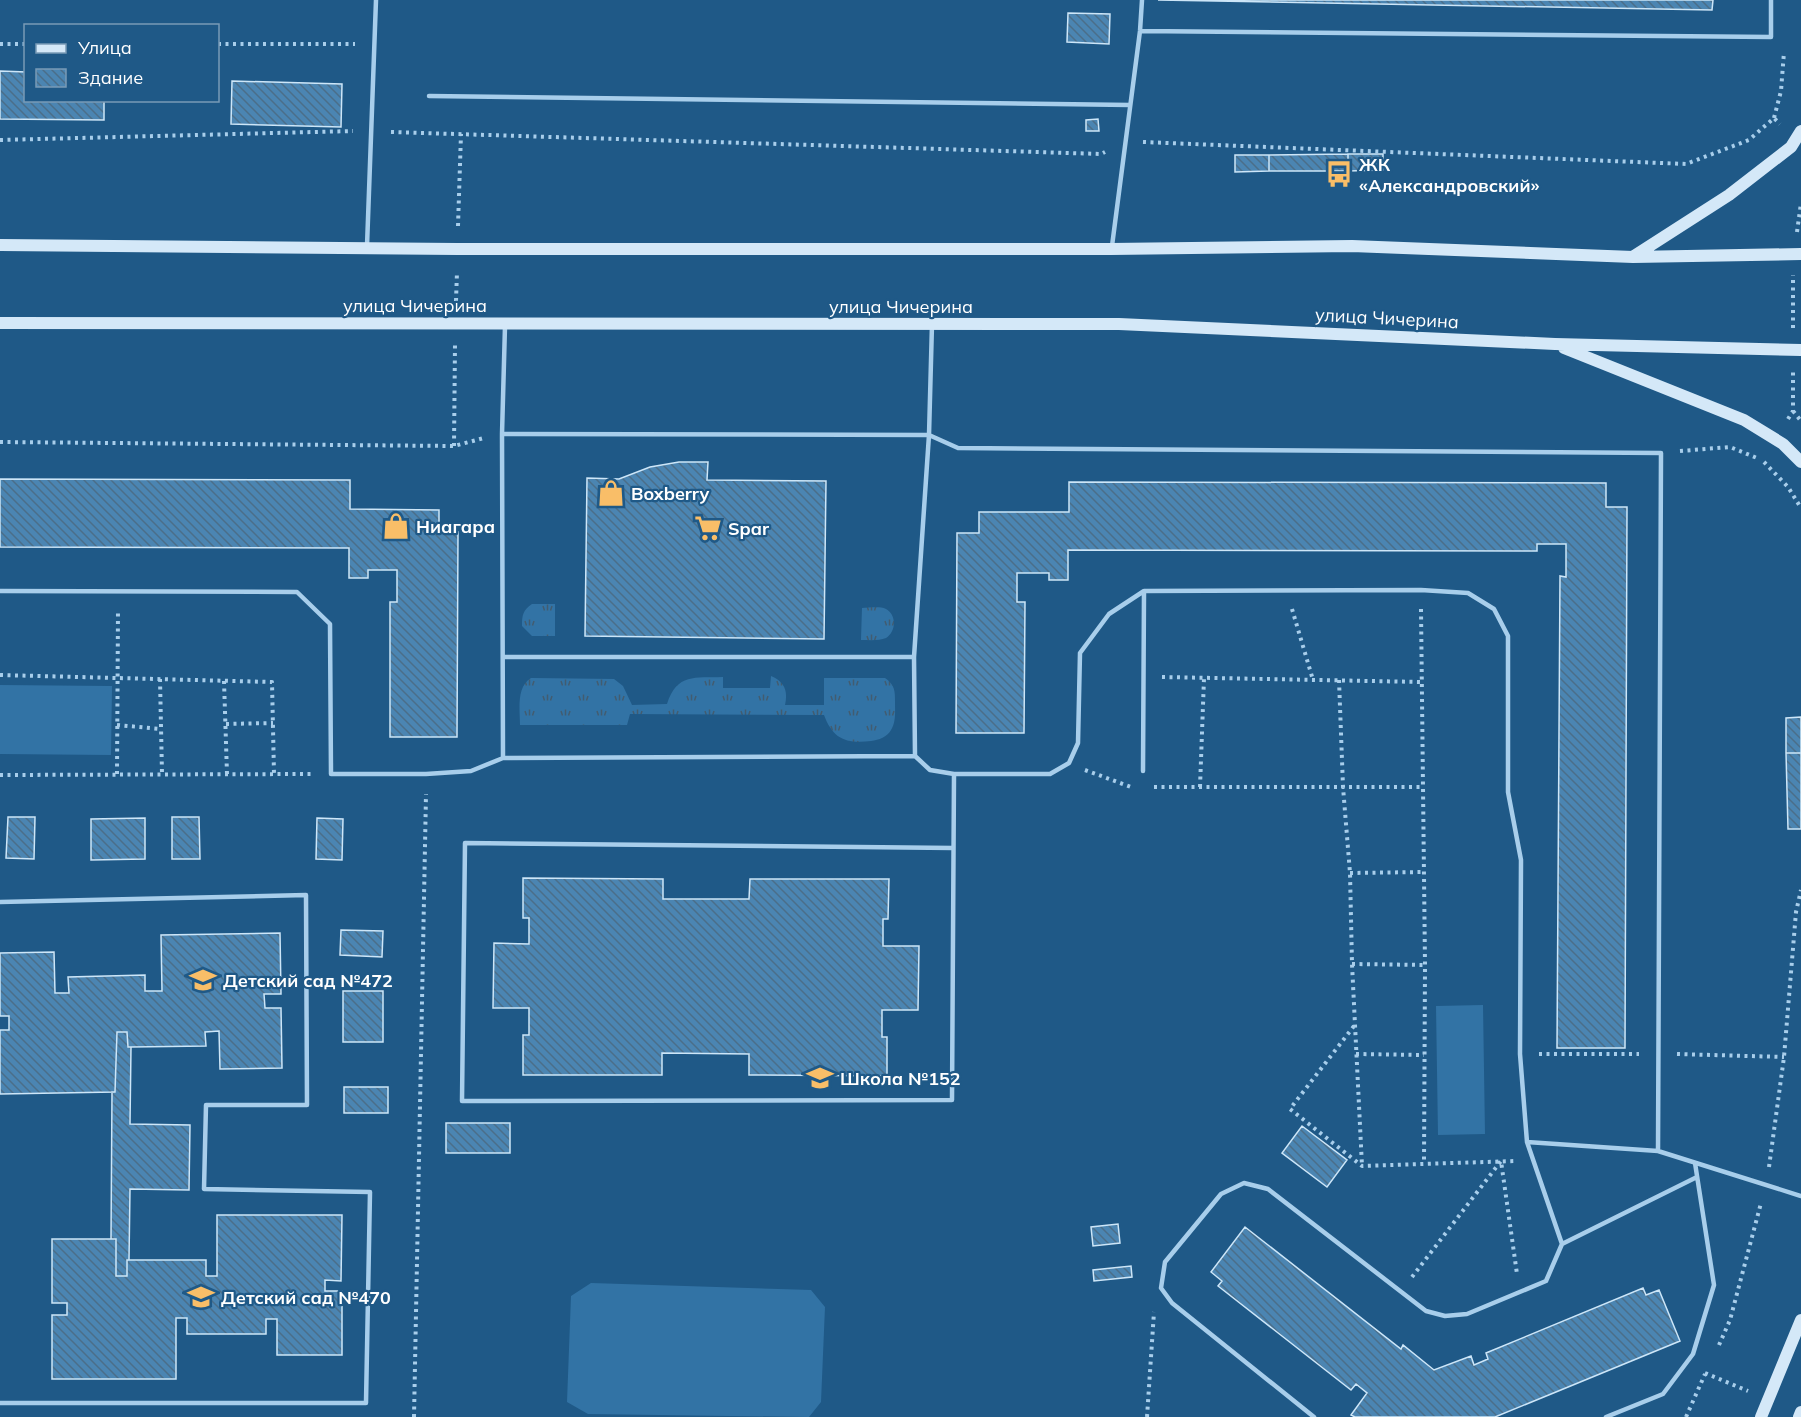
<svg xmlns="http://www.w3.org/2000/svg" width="1801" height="1417" viewBox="0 0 1801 1417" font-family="Mulish,sans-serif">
<defs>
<pattern id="grass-tufts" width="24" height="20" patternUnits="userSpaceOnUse" patternTransform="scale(1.5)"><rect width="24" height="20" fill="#3273a5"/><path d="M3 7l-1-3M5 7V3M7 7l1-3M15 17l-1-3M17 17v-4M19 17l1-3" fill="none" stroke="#425c70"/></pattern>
<pattern id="building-back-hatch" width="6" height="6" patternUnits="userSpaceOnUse" patternTransform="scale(1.5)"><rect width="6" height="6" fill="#4b85b2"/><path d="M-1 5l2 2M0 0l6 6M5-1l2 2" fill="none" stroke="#4b6e89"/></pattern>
</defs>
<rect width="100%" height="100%" fill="#1f5987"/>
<path fill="url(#grass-tufts)" d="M 532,604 L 555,604 L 555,636 L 532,636 L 522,626 C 522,615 523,610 532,604 Z
M 862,608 C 869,608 879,606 886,609 C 897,615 896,632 886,638 C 879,641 869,640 861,640 Z
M 771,676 C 785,682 788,691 785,705 L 824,705 L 824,678 L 885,678 C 895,685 895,691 895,702 C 895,712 896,722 891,730 C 887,737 879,740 871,741 C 846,744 833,739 824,715 L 630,714 L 627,725 L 520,725 C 520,710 516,687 531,678 L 614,679 L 623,686 L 632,705 L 667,704 C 677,673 695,678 723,677 L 723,688 L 770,688 Z"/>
<path fill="#3273a5" d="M 0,685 L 112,686 L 111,755 L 0,754 Z
M 1483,1005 L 1485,1134 L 1438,1135 L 1436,1006 Z
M 591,1283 L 811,1290 L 825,1307 L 821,1402 L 809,1417 L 588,1414 L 567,1402 L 571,1296 Z"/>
<path fill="url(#building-back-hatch)" stroke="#cde6f8" stroke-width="1.5" d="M 1158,0 L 1713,0 L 1712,10 Z
M 1068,13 L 1110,14 L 1109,44 L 1067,42 Z
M 0,71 L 26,72 L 26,100 L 104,100 L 104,120 L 0,119 Z
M 232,81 L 342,84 L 341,127 L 231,124 Z
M 1098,119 L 1099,131 L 1086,131 L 1086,120 Z
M 1348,154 L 1383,154 L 1383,170 L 1348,171 Z
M 1348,154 L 1348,171 L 1269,171 L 1269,155 Z
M 1235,155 L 1269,155 L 1269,171 L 1235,172 Z
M 679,462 L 708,462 L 707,480 L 826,481 L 824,639 L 585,636 L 587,478 L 619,479 L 650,467 Z
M 0,479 L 350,480 L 350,509 L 439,510 L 439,532 L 458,532 L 457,737 L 390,737 L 390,602 L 397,602 L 397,570 L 368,570 L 368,578 L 349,578 L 349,548 L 0,547 Z
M 1069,482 L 1606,483 L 1606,507 L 1627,507 L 1625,1048 L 1557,1048 L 1560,576 L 1566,577 L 1566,544 L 1537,544 L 1537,551 L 1068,550 L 1068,580 L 1049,580 L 1049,573 L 1017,573 L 1017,602 L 1025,602 L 1024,733 L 956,733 L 957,533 L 979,533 L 979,512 L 1069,512 Z
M 1801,717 L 1801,753 L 1786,753 L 1786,718 Z
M 1786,753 L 1801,753 L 1801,829 L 1788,829 Z
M 8,817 L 35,817 L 34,859 L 6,858 Z
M 172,817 L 199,817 L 200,859 L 172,859 Z
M 145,818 L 145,859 L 91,860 L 91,819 Z
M 317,818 L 343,819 L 342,860 L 316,859 Z
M 523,878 L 663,879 L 663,899 L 749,899 L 750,879 L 889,879 L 888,919 L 883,919 L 883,946 L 919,946 L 918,1010 L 882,1010 L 882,1037 L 887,1037 L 887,1076 L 749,1075 L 749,1054 L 662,1053 L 662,1075 L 523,1075 L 523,1035 L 529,1035 L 529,1008 L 493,1008 L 494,943 L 529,944 L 529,918 L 523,918 Z
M 341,930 L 383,931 L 382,957 L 340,955 Z
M 280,933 L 281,994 L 264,994 L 265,1008 L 281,1008 L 282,1068 L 220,1069 L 219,1031 L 205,1032 L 206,1046 L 131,1047 L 128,1047 L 127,1032 L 117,1032 L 115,1092 L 0,1094 L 0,1030 L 9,1030 L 9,1016 L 0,1016 L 0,953 L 54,952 L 55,993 L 69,993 L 68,977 L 145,975 L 145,991 L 162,991 L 161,935 Z
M 343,991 L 383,991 L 383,1042 L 343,1042 Z
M 117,1032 L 127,1032 L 128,1047 L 131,1047 L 130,1124 L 190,1125 L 189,1190 L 130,1189 L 129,1260 L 127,1260 L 127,1276 L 116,1276 L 116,1239 L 111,1239 L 112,1092 L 115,1092 Z
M 344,1087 L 388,1087 L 388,1113 L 344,1113 Z
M 446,1123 L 510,1123 L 510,1153 L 446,1153 Z
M 1302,1126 L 1347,1160 L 1327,1187 L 1282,1153 Z
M 217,1215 L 342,1215 L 341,1281 L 325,1280 L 325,1291 L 342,1291 L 342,1355 L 277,1355 L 277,1319 L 266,1319 L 266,1334 L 187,1334 L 187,1318 L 176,1318 L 176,1379 L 52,1379 L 52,1315 L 67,1315 L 67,1303 L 52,1303 L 52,1239 L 116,1239 L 116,1276 L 127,1276 L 127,1260 L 206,1260 L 206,1276 L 217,1276 Z
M 1118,1224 L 1120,1243 L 1093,1246 L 1091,1227 Z
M 1245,1227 L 1401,1349 L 1403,1345 L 1434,1370 L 1471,1356 L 1474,1365 L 1488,1359 L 1486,1353 L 1643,1288 L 1646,1295 L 1659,1290 L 1680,1341 L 1495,1417 L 1355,1417 L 1351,1415 L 1367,1393 L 1356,1384 L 1351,1390 L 1218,1286 L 1222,1281 L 1211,1272 Z
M 1131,1266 L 1132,1277 L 1094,1281 L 1093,1270 Z"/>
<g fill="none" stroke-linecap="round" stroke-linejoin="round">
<path stroke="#a8ceeb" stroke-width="4" stroke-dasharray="3 4.5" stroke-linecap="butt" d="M 0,44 L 26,44
M 218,44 L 355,44
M 1774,118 L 1781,91 L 1784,52
M 391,132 L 1101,154 L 1105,152
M 0,140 L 353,131
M 1143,142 L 1686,164 L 1749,140 L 1774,118 L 1780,124
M 458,226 L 461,134
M 1797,232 L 1801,203
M 456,301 L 457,272
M 1793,328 L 1793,275
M 1793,411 L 1801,421
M 1788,419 L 1793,411 L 1793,371
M 0,442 L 454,446 L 484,438
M 454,446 L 455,344
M 1680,451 L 1730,447 L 1757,458
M 1764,462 L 1788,487 L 1801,508
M 1292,609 L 1313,680
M 1421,609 L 1425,965 L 1424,1163
M 0,675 L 272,682 L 274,774
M 1162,677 L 1422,682
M 160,679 L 162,774
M 1339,680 L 1343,787 L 1350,873 L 1352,964 L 1362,1166
M 224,681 L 227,774
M 226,724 L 273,723
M 117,725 L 161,729
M 1085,770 L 1131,787
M 117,774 L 118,610
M 0,775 L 311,774
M 1154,787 L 1423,787
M 1200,787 L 1204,678
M 1350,873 L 1424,872
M 1352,964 L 1425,965
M 1354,1026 L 1290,1109 L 1362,1166 L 1515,1161
M 1356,1054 L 1424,1055
M 1539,1054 L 1639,1054
M 1677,1054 L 1784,1057
M 1769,1167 L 1784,1057 L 1796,912 L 1801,890
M 1412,1277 L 1501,1161 L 1517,1274
M 1719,1345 L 1730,1320 L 1761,1203
M 1705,1373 L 1748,1391
M 414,1417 L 426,794
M 1147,1417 L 1154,1312
M 1686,1417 L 1705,1374"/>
<path stroke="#a8ceeb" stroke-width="4.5" d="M 1140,31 L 1771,37 L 1771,0
M 429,96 L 1130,105
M 367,246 L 376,0
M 1112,246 L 1140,31 L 1142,0
M 502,434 L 929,435 L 958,448 L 1661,453 L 1658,1151
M 0,591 L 297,592 L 330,624 L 331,774 L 426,774 L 471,771 L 503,758 L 915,756 L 930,770 L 954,774 L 1050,774 L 1069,763 L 1078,743 L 1080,653 L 1109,614 L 1144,591 L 1421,590 L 1468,593 L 1494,609 L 1508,636 L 1508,792 L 1521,860 L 1520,1054 L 1527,1142 L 1562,1244 L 1546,1281 L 1467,1314 L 1445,1316 L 1426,1311 L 1268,1189 L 1244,1183 L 1221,1194 L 1165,1262 L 1161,1288 L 1172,1303 L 1314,1417
M 504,657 L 914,657
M 915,756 L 914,657 L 929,435 L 932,324
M 503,758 L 502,434 L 505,326
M 1143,771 L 1144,591
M 953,848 L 465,843 L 462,1101 L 952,1100 L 954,774
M 0,902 L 306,895 L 307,1105 L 206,1105 L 204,1189 L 370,1192 L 366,1403 L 0,1403
M 1527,1142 L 1658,1151 L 1801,1196
M 1562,1244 L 1697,1177
M 1606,1417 L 1663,1394 L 1693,1354 L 1714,1285 L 1695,1163"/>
<path stroke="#d4e8f8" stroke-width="12" d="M 0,245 L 457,249 L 1111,249 L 1352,246 L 1633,257 L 1801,254
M 1634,256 L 1729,195 L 1791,147 L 1801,131
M 0,323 L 1119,324 L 1555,344 L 1801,350
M 1564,348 L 1744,420 L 1783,444 L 1801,462
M 1761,1417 L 1801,1320
M 1799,1417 L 1801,1412"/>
</g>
<defs>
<symbol id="bus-bare" viewBox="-9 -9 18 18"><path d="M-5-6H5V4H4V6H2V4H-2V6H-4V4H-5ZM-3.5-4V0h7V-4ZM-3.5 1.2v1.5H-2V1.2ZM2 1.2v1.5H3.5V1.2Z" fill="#f9be68" stroke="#1f5987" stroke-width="2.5" paint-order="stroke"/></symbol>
<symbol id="shop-bare" viewBox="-9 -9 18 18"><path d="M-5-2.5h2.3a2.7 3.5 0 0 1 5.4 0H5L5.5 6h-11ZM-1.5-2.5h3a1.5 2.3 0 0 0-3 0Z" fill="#f9be68" stroke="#1f5987" stroke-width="2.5" paint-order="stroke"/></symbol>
<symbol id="supermarket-bare" viewBox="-9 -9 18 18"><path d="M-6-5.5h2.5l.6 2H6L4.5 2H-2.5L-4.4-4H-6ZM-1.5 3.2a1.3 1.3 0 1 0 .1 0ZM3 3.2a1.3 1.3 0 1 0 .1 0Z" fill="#f9be68" stroke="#1f5987" stroke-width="2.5" paint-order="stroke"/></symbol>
<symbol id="school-bare" viewBox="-9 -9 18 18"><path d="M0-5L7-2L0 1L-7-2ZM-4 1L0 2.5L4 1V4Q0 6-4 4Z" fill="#f9be68" stroke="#1f5987" stroke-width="2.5" paint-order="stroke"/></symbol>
</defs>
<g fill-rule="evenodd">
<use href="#bus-bare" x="1320" y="155" width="38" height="38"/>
<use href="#shop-bare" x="592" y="474" width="38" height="38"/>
<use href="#shop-bare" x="377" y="507" width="38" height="38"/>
<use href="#supermarket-bare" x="689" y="509" width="38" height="38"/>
<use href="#school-bare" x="184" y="961" width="38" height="38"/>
<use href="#school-bare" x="801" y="1059" width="38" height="38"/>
<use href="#school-bare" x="182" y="1278" width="38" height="38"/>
</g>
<g text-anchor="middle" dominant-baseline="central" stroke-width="4.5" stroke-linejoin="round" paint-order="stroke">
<g font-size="18" font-weight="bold" fill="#fff" stroke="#1f5987" text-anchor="start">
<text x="1359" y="164">ЖК<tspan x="1359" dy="21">«Александровский»</tspan></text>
<text x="631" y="493">Boxberry</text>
<text x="416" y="526">Ниагара</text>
<text x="728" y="528">Spar</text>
<text x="223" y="980">Детский сад №472</text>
<text x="840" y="1078">Школа №152</text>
<text x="221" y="1297">Детский сад №470</text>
</g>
<g font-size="18" fill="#fff" stroke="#1f5987">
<text x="415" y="305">улица Чичерина</text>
<text x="901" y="306">улица Чичерина</text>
<text transform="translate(1387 318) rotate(3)">улица Чичерина</text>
</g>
</g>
<rect x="24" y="24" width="195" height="78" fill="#1f5987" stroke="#799bb7" stroke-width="1.5"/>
<rect x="36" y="44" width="30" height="9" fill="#d4e8f8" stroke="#799bb7" stroke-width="1.5"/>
<text x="78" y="54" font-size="18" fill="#ffffff">Улица</text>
<rect x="36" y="69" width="30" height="18" fill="url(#building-back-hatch)" stroke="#799bb7" stroke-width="1.5"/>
<text x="78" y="84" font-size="18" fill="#ffffff">Здание</text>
</svg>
